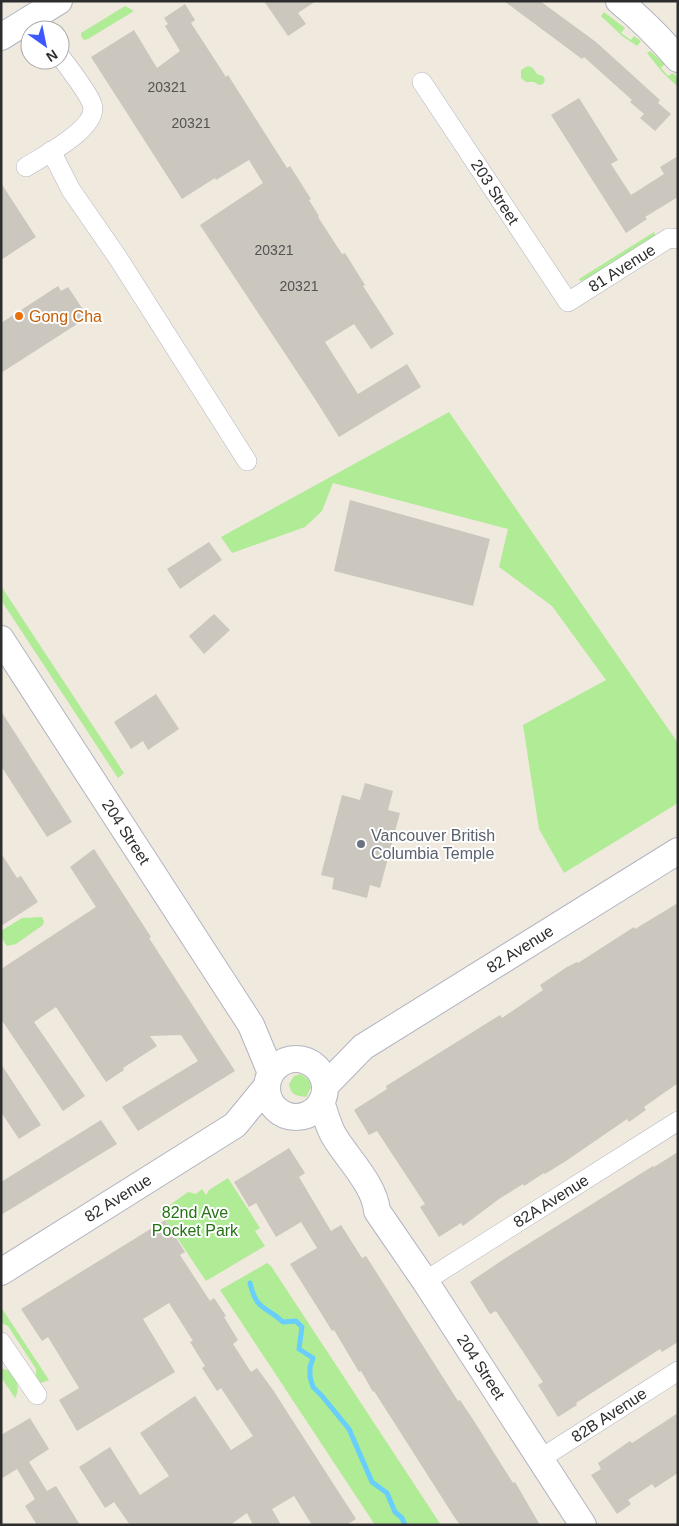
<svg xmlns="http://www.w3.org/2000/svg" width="679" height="1526" viewBox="0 0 679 1526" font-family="Arial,sans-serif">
<rect width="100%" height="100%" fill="#f0e9de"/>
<path fill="#b0eb96" d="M 125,6 L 134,11 L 88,39 L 84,40 L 81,36 L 81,33 Z
M 604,12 L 625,28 L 621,33 L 631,40 L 634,36 L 641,41 L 637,46 L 622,36 L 601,16 Z
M 650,51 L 665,64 L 661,68 L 668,76 L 673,73 L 678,78 L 678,87 L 662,72 L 647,53 Z
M 528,66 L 533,68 L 537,74 L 543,76 L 545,80 L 543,84 L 539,85 L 534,82 L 526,82 L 521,78 L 521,70 Z
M 654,232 L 656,236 L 585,280 L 580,281 L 579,279 Z
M 449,412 L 678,743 L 678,803 L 564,873 L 539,829 L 523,725 L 606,680 L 552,606 L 499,567 L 508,529 L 333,483 L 322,511 L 305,527 L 232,553 L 221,537 Z
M 1,586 L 124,773 L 118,778 L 1,600 Z
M 42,917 L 44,921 L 43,925 L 16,944 L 7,946 L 1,937 L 1,931 L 22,918 Z
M 301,1074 L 309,1080 L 311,1087 L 306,1097 C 296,1096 291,1095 289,1084 L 294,1076 Z
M 228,1178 L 260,1228 L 255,1231 L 265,1246 L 206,1281 L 160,1212 L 188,1192 L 196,1194 L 202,1189 L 206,1195 L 209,1190 Z
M 267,1263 L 271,1266 L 441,1525 L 375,1525 L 220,1290 Z
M 1,1307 L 49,1380 L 38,1384 L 36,1379 L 36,1369 L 8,1326 L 1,1323 Z
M 1,1368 C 4,1369 7,1370 9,1371 C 18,1377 20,1390 15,1398 L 1,1377 Z"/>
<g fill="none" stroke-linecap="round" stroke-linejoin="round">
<path stroke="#68cefb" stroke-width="5" d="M 250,1283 C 257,1312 265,1305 283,1322 L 296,1321 L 302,1327 L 299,1349 L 313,1358 L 310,1367 L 310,1377 L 313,1387 L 322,1396 L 349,1429 L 372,1482 L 387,1493 L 395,1512 L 402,1518 L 405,1525"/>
</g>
<path fill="#cbc6be" d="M 264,1 L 316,1 L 298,13 L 306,24 L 288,36 Z
M 504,1 L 540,1 L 596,42 L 660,100 L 658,103 L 671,114 L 655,131 L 640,118 L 644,114 L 630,102 L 632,100 L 584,57 L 582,59 Z
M 185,4 L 195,20 L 191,23 L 226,77 L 228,75 L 287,168 L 290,166 L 311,199 L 309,200 L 319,216 L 318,217 L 342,254 L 345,253 L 365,285 L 363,286 L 394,334 L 371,349 L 354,324 L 325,342 L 358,394 L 407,364 L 421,387 L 339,437 L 315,399 L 200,225 L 263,183 L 249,160 L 216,180 L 215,178 L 182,199 L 91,57 L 134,30 L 157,68 L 180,51 L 165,26 L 168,24 L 164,18 Z
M 579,98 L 618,160 L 611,164 L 631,195 L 664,174 L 660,167 L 678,156 L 678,197 L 645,217 L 647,219 L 626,233 L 551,115 Z
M 1,183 L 36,237 L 1,260 Z
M 58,286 L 61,291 L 68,287 L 88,317 L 1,373 L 1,323 Z
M 350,500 L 490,539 L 473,606 L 334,571 Z
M 209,542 L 222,560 L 180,589 L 167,569 Z
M 214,614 L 230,630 L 204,654 L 189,636 Z
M 156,694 L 179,729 L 148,750 L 143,741 L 131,749 L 114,722 Z
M 1,711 L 72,822 L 47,837 L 1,766 Z
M 365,783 L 393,791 L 388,810 L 400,813 L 380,888 L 370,885 L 367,898 L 332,889 L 334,878 L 321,875 L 342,795 L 360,800 Z
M 94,849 L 151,937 L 149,938 L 235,1071 L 138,1131 L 122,1107 L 198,1061 L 181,1035 L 150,1036 L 157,1046 L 123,1068 L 124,1070 L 106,1082 L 56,1007 L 34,1022 L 85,1096 L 63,1111 L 1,1019 L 1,969 L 96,907 L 70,867 Z
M 1,853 L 17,878 L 21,876 L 38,902 L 1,926 Z
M 678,903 L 678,1083 L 644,1107 L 646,1110 L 629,1122 L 627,1119 L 566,1161 L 545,1174 L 544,1173 L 524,1186 L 523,1184 L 499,1199 L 463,1226 L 461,1223 L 439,1237 L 420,1207 L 425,1204 L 377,1131 L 369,1135 L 354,1110 L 387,1089 L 386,1086 L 500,1015 L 502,1018 L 543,990 L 540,985 L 567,967 L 577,962 L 578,963 L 634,927 L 635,929 Z
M 1,1064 L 41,1125 L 19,1139 L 1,1112 Z
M 101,1120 L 117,1144 L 1,1215 L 1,1182 Z
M 289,1148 L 305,1173 L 299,1177 L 331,1231 L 341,1225 L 362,1258 L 366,1256 L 458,1401 L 460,1400 L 474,1421 L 513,1483 L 515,1482 L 540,1525 L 460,1525 L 453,1515 L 374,1391 L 373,1392 L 361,1371 L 359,1372 L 334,1330 L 332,1331 L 319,1310 L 290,1264 L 317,1248 L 301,1222 L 276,1237 L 256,1203 L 249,1207 L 234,1182 Z
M 678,1152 L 678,1342 L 662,1352 L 660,1349 L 576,1403 L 577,1405 L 558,1417 L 538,1385 L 543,1382 L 496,1311 L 490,1314 L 470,1282 L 507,1257 L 653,1166 L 654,1167 Z
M 165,1220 L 185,1252 L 180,1255 L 210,1301 L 214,1298 L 226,1316 L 224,1317 L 238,1340 L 233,1344 L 251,1372 L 257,1368 L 273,1390 L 356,1519 L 346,1525 L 312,1525 L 294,1496 L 272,1509 L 281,1525 L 253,1525 L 247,1513 L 230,1525 L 130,1525 L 114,1502 L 105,1508 L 79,1467 L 110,1447 L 140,1495 L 169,1476 L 140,1433 L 195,1396 L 231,1450 L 253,1436 L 221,1388 L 217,1391 L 202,1368 L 205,1366 L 190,1342 L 193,1341 L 169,1303 L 143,1319 L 175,1372 L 77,1431 L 59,1400 L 79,1388 L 48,1337 L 42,1341 L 21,1309 Z
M 678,1413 L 678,1473 L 655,1488 L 652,1484 L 628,1500 L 631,1504 L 617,1514 L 591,1475 L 601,1469 L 598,1463 L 630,1441 L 632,1443 Z
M 30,1418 L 49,1449 L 29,1462 L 47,1491 L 56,1486 L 80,1525 L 37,1525 L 25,1506 L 35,1499 L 17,1469 L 1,1479 L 1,1435 Z"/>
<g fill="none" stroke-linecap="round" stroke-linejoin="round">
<defs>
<path id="street" d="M 422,82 L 568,302 L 669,238 L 678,239
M 51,151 L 71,190 L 118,258 L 247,461
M 26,167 C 43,156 100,128 92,104 C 88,92 68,67 60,56
M 425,1281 L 678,1121
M 1,1342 L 37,1395
M 540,1459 L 678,1371"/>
<path id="secondary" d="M 619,1 C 641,19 660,38 678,59
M 1,37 L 59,1
M 1,639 L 251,1025 L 271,1073
M267 1088a29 29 0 1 1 58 0a29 29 0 1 1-58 0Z
M 325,1086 L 363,1047 L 678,851
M 321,1102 C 325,1113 328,1126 334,1136 C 347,1158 375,1185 377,1211 L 425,1281 L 583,1525
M 1,1272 L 235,1125 L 267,1086"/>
</defs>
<use href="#street" stroke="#b2b4c2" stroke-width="20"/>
<use href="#secondary" stroke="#b2b4c2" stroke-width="28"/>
<use href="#street" stroke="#fff" stroke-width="19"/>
<use href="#secondary" stroke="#fff" stroke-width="26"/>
</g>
<circle fill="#e8710a" stroke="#fff" stroke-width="2" cx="19" cy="316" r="5"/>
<circle fill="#6b7280" stroke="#fff" stroke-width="2" cx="361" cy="844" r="5"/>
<g text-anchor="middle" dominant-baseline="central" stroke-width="4" stroke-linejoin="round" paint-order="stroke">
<g font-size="14" fill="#545351">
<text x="167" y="87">20321</text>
<text x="191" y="123">20321</text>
<text x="274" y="250">20321</text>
<text x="299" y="286">20321</text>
</g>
<g font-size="16" fill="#2d2d2d" stroke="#fff">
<text transform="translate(495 192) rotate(57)">203 Street</text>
<text transform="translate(622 268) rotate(-32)">81 Avenue</text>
<text transform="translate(126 832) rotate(57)">204 Street</text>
<text transform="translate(520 949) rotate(-32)">82 Avenue</text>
<text transform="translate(118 1198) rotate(-32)">82 Avenue</text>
<text transform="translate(551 1201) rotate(-32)">82A Avenue</text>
<text transform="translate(481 1367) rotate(57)">204 Street</text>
<text transform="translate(609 1415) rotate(-33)">82B Avenue</text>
</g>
<g font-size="16" fill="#c56008" stroke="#fff" text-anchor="start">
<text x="29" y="316">Gong Cha</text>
</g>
<g font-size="16" fill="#5b616d" stroke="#fff" text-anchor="start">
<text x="371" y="835">Vancouver British<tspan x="371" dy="18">Columbia Temple</tspan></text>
</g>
<g font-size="16" fill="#247314" stroke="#fff">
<text x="195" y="1212">82nd Ave<tspan x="195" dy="18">Pocket Park</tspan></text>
</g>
</g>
<rect width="679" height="1526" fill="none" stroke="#2d2d2d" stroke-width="5"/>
<g transform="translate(45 45) rotate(147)"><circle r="24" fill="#ffffff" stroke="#ababab"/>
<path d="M0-4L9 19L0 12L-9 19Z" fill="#3c59ff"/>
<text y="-8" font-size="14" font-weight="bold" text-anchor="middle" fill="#2d2d2d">N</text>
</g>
</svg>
